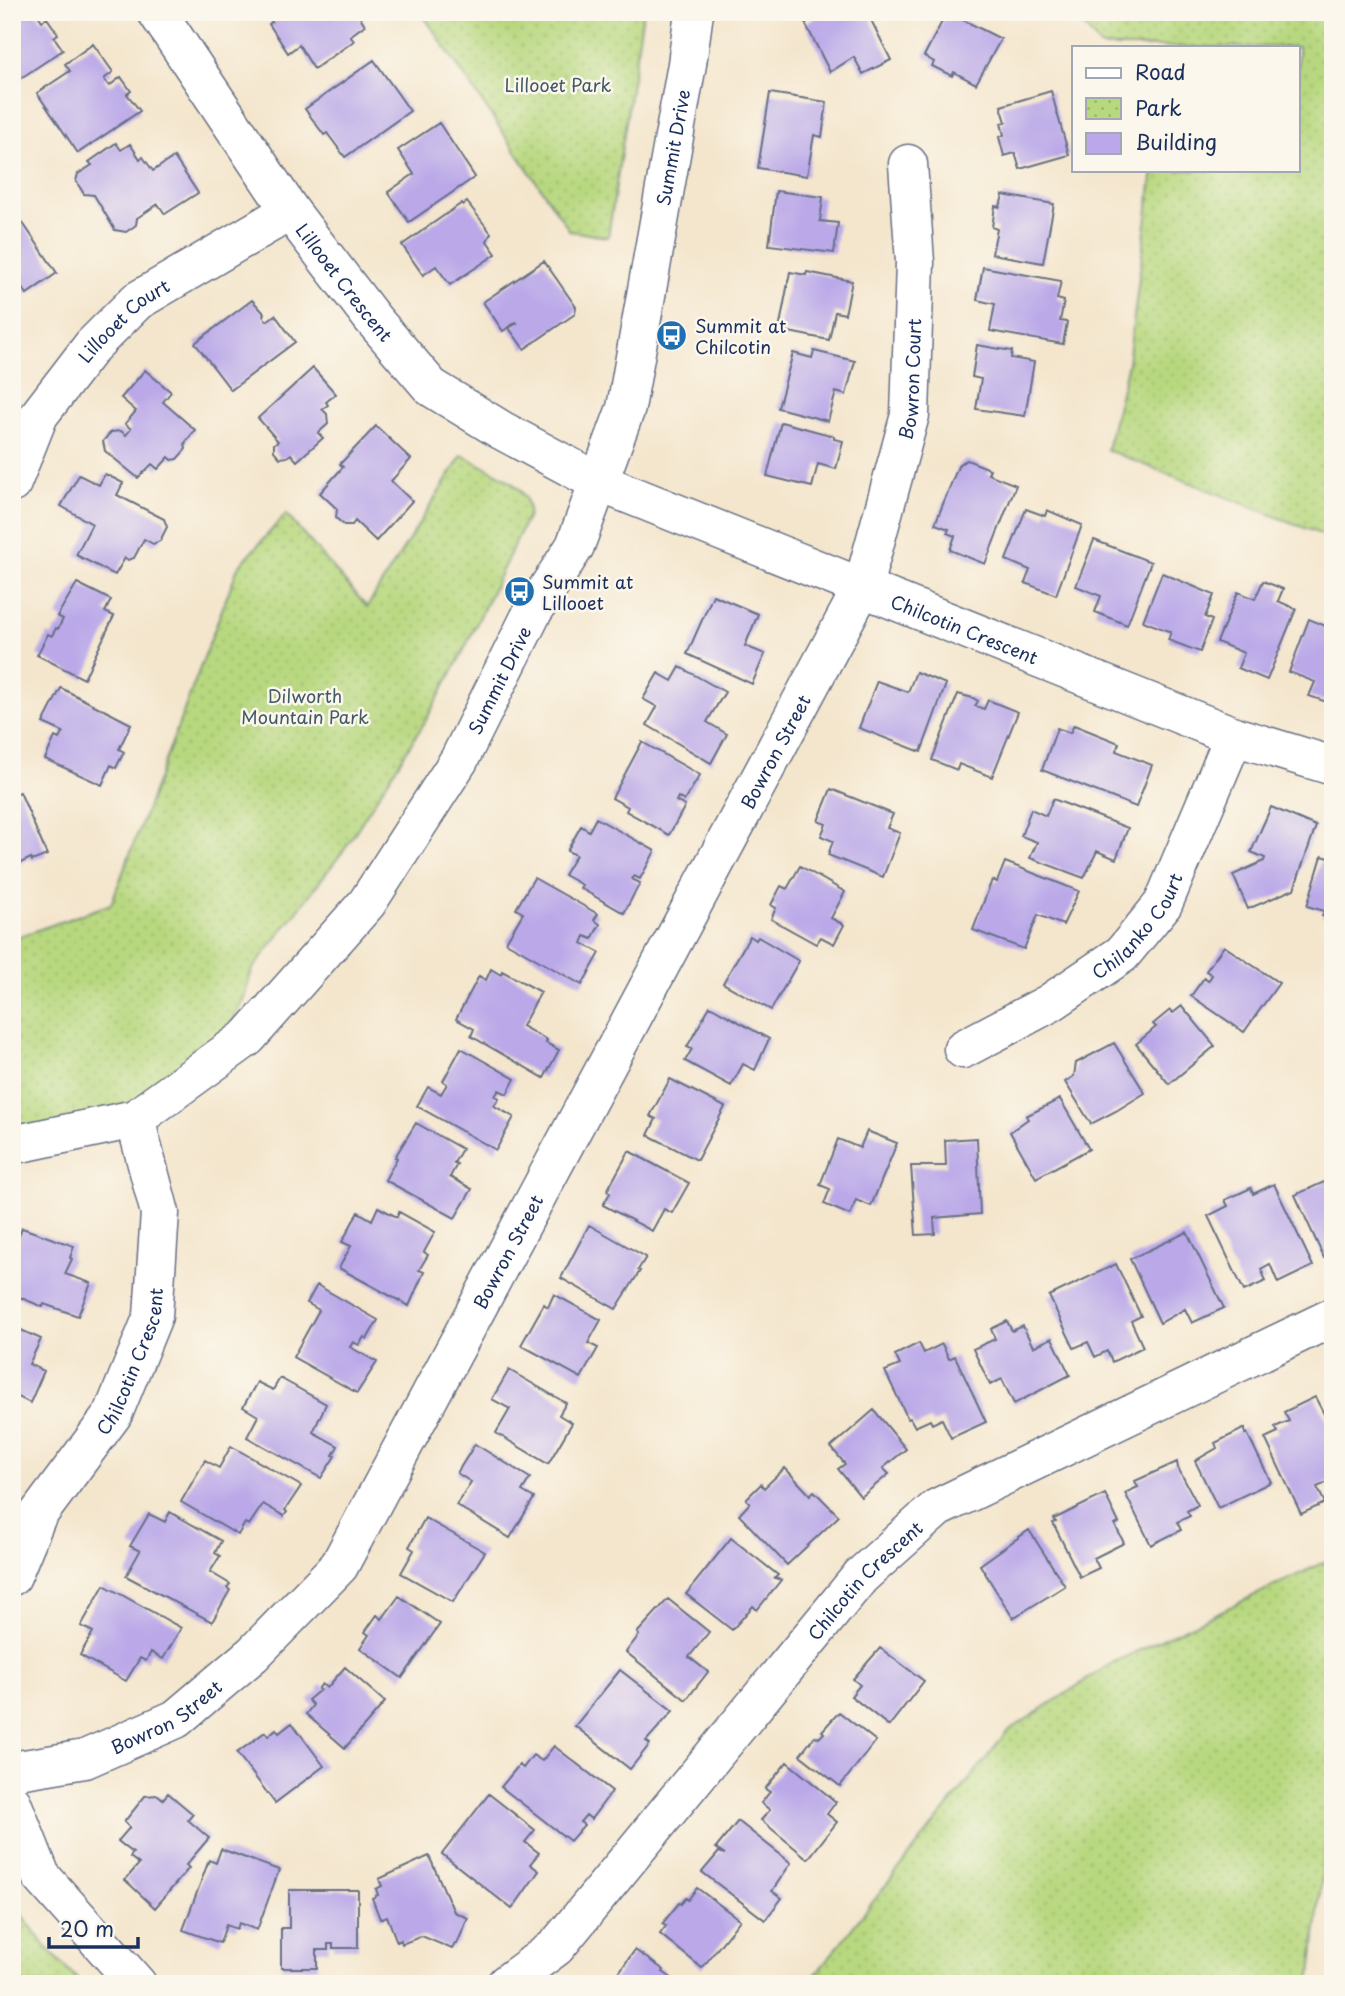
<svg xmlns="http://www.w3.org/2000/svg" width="1345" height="1996" viewBox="0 0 1345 1996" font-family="'Playpen Sans',sans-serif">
<defs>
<pattern id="park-dots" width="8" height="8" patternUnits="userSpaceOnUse" patternTransform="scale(1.75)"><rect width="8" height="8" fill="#b8d87f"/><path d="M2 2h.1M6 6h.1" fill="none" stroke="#9eba70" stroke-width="1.8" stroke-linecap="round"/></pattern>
</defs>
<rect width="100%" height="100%" fill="#fbf7ec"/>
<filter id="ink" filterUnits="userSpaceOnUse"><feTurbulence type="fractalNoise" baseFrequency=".0143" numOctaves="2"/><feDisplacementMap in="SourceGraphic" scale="14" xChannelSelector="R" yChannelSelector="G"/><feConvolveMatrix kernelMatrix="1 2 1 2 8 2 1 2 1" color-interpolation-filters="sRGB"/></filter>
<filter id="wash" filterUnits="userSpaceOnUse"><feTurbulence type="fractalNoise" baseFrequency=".00686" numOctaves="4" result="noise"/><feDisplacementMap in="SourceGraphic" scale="28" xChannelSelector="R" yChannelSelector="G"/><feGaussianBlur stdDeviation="1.57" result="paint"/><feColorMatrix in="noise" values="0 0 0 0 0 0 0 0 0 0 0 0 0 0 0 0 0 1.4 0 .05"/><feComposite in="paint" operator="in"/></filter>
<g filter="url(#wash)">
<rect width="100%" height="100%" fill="#f4e6cd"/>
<path fill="url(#park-dots)" stroke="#6a846e" stroke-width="2" d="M 421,12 L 643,12 L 608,237 L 570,231 Z
M 1073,12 L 1333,12 L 1333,539 L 1107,450 L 1128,363 L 1153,170 L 1298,170 L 1298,47 L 1101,47 Z
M 462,455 C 485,469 533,482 528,516 L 463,652 L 426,720 L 344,850 L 252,970 L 244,998 L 220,1047 L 187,1088 L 12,1139 L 12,939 L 111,904 L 238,567 L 286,514 L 367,607 Z
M 1333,1558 L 1333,1775 L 1310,1984 L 808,1984 L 1007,1732 L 1112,1663 Z
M 12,1902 L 48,1949 L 82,1984 L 12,1984 Z"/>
<g id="blocks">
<path fill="#baa8e8" d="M 12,12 L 36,12 L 42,21 L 47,18 L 58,34 L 54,37 L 63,50 L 12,84 Z
M 265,12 L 357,12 L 365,25 L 350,36 L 354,41 L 314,69 L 299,45 L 288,53 L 269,24 L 272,22 Z
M 821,12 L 867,12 L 891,60 L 863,74 L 854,57 L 830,72 L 805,23 L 822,14 Z
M 947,12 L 1001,39 L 976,84 L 954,72 L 952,76 L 932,66 L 934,62 L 924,56 Z
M 93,44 L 113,72 L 104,79 L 109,86 L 121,77 L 131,91 L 127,94 L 140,111 L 78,153 L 37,93 L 70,71 L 65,64 Z
M 374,60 L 410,111 L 345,157 L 327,133 L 324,135 L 305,109 Z
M 1051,91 L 1069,155 L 1020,169 L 1015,153 L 1004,156 L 999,137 L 1004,135 L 1001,123 L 1006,122 L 1001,106 Z
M 770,93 L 827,102 L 822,137 L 814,135 L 807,176 L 758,168 Z
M 439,123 L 475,177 L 409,222 L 388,192 L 414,174 L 398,150 Z
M 116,143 L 121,150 L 130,144 L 140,159 L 143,157 L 153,171 L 174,157 L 198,193 L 165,214 L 158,204 L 137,218 L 136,225 L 126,232 L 115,230 L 94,195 L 84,194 L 76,181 L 78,174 L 92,165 L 89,162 Z
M 776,191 L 823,197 L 820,221 L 838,223 L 834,253 L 769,245 Z
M 1003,195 L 1054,204 L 1043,263 L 992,254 L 997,229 L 992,227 L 995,206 L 1000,207 Z
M 467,202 L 491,233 L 487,241 L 496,254 L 450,285 L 436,266 L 423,275 L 402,245 L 462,203 L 463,205 Z
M 12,207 L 57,273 L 27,294 L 12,273 Z
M 544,261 L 576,307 L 575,314 L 524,349 L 509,328 L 517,323 L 516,322 L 503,331 L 483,302 Z
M 983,267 L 1061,281 L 1057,299 L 1064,301 L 1060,321 L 1067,322 L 1063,344 L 990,331 L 995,304 L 977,300 Z
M 790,272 L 806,275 L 807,272 L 852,281 L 845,314 L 835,312 L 829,340 L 779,330 Z
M 252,300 L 264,313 L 263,316 L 267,321 L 275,315 L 295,342 L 231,390 L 195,343 Z
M 977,345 L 1012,351 L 1011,358 L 1034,362 L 1025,416 L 976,409 L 981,379 L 972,377 Z
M 814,351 L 855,361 L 846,395 L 836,392 L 828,421 L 778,408 L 793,353 L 812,358 Z
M 313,368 L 336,394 L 326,402 L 328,405 L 322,409 L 327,414 L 328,424 L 318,433 L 323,438 L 297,461 L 291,454 L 287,457 L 280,458 L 274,451 L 274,444 L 278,441 L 258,418 Z
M 145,370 L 171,392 L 163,402 L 195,430 L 185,443 L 186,449 L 177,459 L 172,460 L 169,457 L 158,469 L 152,464 L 138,478 L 105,451 L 103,441 L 111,432 L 121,431 L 126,435 L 131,429 L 125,424 L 136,411 L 121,398 Z
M 781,422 L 834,436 L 834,439 L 843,441 L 836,469 L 818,464 L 812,487 L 767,476 Z
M 376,426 L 411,459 L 391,481 L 412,501 L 376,541 L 355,521 L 352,525 L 344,525 L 336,518 L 337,509 L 320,493 L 343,467 L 340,464 Z
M 967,460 L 990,469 L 988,474 L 1016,485 L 985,564 L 950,550 L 955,536 L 947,533 L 949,529 L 935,524 L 959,464 Z
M 105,474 L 123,483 L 117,495 L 164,519 L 167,527 L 160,541 L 153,544 L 144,539 L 134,558 L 128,560 L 125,558 L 115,575 L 76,555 L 92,524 L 61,506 L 79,475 L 99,485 Z
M 1026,509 L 1045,516 L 1047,510 L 1082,525 L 1056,595 L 1025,583 L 1030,570 L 1006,560 Z
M 1094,540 L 1151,562 L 1127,625 L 1095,612 L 1101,596 L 1076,586 Z
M 1162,573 L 1214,595 L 1205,617 L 1212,620 L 1200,652 L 1168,640 L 1171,632 L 1143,621 Z
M 1263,581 L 1283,589 L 1278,601 L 1296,609 L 1267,680 L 1238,668 L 1244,653 L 1217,642 L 1238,592 L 1255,599 Z
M 77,583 L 111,600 L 105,612 L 114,616 L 84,679 L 37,655 L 48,634 L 52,636 L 56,628 L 58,629 L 63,619 L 57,616 Z
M 713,595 L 758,614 L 745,646 L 765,654 L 752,684 L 687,654 Z
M 1333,616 L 1333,704 L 1309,696 L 1315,682 L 1289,672 L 1309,619 L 1328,627 Z
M 680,667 L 725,692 L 707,722 L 727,734 L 711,763 L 647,725 L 657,707 L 643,699 L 658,673 L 672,681 Z
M 916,672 L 946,684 L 921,752 L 859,728 L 877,681 L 908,692 Z
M 61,688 L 131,724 L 119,749 L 124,752 L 116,768 L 111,765 L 102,785 L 45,759 L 55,737 L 59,739 L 63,732 L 43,723 Z
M 958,694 L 973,698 L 978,701 L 975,706 L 984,709 L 988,700 L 1018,712 L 992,777 L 959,764 L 957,770 L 932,760 Z
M 1074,725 L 1119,743 L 1116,751 L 1152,765 L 1136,807 L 1042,770 L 1057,728 L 1070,733 Z
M 642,742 L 700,775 L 684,801 L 678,797 L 676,801 L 685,806 L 669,835 L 626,811 L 628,807 L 612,798 Z
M 831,789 L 893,814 L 887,828 L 900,833 L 883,877 L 828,855 L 833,841 L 821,836 L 826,824 L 818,821 Z
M 20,792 L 47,855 L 32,861 L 31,858 L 12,867 L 12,795 Z
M 1053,799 L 1128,828 L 1116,859 L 1097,851 L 1084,878 L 1030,858 L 1037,842 L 1021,836 L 1031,809 L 1046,816 Z
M 1271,807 L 1316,826 L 1294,889 L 1248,909 L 1233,875 L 1264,861 L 1265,858 L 1251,852 Z
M 596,818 L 655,851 L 640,879 L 634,876 L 632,879 L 640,883 L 624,913 L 580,888 L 582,885 L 564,875 L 576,855 L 567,851 L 581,826 L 589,831 Z
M 1322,856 L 1333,859 L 1333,919 L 1322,916 L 1324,911 L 1307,906 Z
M 1005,862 L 1079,891 L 1063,925 L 1038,915 L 1024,949 L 973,930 L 992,880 L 997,882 Z
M 800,866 L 845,892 L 831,918 L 844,925 L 834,944 L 821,937 L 816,944 L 771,919 L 776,908 L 771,905 L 781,886 L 787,889 Z
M 534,878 L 598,914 L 594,920 L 600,924 L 592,939 L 585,936 L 582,943 L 600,953 L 582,985 L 506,942 L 523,913 L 516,909 Z
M 750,936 L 756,940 L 758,937 L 799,961 L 771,1010 L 723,983 Z
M 1224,946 L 1279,983 L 1244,1032 L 1191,996 L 1204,978 L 1208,981 L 1212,975 L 1206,971 Z
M 491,969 L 501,975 L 502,971 L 541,992 L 522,1026 L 547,1040 L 546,1043 L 559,1050 L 544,1078 L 471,1036 L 474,1029 L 456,1019 L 479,976 L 486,980 Z
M 710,1006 L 769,1039 L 755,1070 L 743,1064 L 731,1086 L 685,1061 L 692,1049 L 687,1047 Z
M 1182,1006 L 1215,1046 L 1169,1084 L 1136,1044 L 1156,1027 L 1153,1024 L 1170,1010 L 1173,1013 Z
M 1114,1043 L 1145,1093 L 1116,1111 L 1091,1124 L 1065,1082 L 1074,1076 L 1076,1063 Z
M 461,1048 L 515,1079 L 507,1094 L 499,1090 L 495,1096 L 499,1098 L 494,1106 L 514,1117 L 496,1150 L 417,1106 L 428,1087 L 441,1094 L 447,1084 L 443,1081 Z
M 670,1079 L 725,1107 L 697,1160 L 648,1135 L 656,1119 L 650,1116 Z
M 1060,1099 L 1089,1149 L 1036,1178 L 1010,1132 L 1028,1119 L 1026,1116 Z
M 416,1123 L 462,1149 L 454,1163 L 457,1164 L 450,1177 L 472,1189 L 455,1218 L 385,1180 L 397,1158 L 395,1157 Z
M 867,1131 L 897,1143 L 871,1206 L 856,1200 L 850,1215 L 824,1204 L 830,1189 L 820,1185 L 838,1139 L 860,1148 Z
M 977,1138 L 980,1214 L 934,1218 L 935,1234 L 916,1235 L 911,1166 L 946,1166 L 945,1140 Z
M 629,1151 L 689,1183 L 672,1213 L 664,1209 L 652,1231 L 603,1205 L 610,1193 L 607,1191 Z
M 1333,1178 L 1333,1254 L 1324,1258 L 1295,1195 Z
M 1274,1184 L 1313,1266 L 1278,1283 L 1270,1264 L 1261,1269 L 1266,1281 L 1244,1291 L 1208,1216 L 1228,1206 L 1225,1200 L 1251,1188 L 1253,1194 Z
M 378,1207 L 397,1217 L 399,1212 L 435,1232 L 424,1252 L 428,1255 L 419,1270 L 424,1272 L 409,1306 L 339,1268 L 351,1246 L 342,1242 L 358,1212 L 372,1220 Z
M 589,1225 L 646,1257 L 638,1270 L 640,1271 L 616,1309 L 561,1278 Z
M 22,1228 L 74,1246 L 70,1258 L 72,1259 L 65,1274 L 91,1283 L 78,1316 L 44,1304 L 43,1307 L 12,1294 L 12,1233 L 19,1236 Z
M 1187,1232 L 1224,1308 L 1192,1323 L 1185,1309 L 1160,1323 L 1130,1259 Z
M 1116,1264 L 1141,1316 L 1131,1321 L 1143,1347 L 1112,1362 L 1107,1351 L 1095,1357 L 1088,1342 L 1074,1348 L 1049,1296 Z
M 317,1285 L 378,1320 L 367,1339 L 364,1337 L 359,1345 L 353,1342 L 350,1347 L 377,1362 L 357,1393 L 293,1357 L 319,1310 L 307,1303 Z
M 554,1294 L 601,1320 L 588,1343 L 598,1348 L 581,1378 L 521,1345 L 544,1304 L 548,1307 Z
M 1007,1321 L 1012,1331 L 1023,1326 L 1033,1347 L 1052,1338 L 1070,1375 L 1014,1404 L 1002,1379 L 990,1385 L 973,1349 L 995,1339 L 991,1329 Z
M 12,1326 L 41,1339 L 29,1364 L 44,1371 L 30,1403 L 12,1394 Z
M 919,1343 L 924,1353 L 942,1344 L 949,1359 L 955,1356 L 986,1422 L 951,1438 L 942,1419 L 932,1424 L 930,1420 L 915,1427 L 910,1418 L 908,1419 L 885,1371 L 900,1365 L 895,1355 Z
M 509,1370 L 566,1403 L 559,1415 L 572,1423 L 548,1464 L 496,1433 L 510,1409 L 492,1399 Z
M 280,1378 L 326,1404 L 313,1432 L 338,1446 L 333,1455 L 335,1456 L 321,1478 L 247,1437 L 258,1416 L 243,1407 L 257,1382 L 273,1390 Z
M 1315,1397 L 1333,1431 L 1333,1480 L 1317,1487 L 1325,1503 L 1301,1514 L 1265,1438 L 1278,1432 L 1275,1427 L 1289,1421 L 1284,1412 Z
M 874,1410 L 906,1449 L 883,1468 L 889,1474 L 861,1497 L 838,1469 L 845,1464 L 831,1447 Z
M 1245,1428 L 1245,1434 L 1247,1433 L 1271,1482 L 1218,1508 L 1195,1461 L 1217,1448 L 1215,1443 Z
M 475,1444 L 530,1478 L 522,1491 L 534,1498 L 510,1538 L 456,1505 L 471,1482 L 457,1473 Z
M 231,1446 L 301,1486 L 285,1510 L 287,1512 L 284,1516 L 263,1504 L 249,1525 L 245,1523 L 238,1535 L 181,1502 L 205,1460 L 219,1468 Z
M 1177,1462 L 1178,1468 L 1198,1505 L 1187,1511 L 1190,1516 L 1177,1522 L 1181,1530 L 1151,1545 L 1125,1493 L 1138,1487 L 1135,1481 Z
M 785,1468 L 810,1495 L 814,1491 L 839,1516 L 787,1565 L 739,1515 L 750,1503 L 746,1499 L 761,1484 L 764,1488 Z
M 1105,1494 L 1119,1523 L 1115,1525 L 1124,1543 L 1094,1558 L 1099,1568 L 1080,1577 L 1053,1523 L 1056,1522 L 1054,1519 Z
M 170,1512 L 221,1541 L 215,1553 L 220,1556 L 210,1572 L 230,1584 L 227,1588 L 230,1590 L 212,1622 L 126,1576 L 140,1551 L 130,1546 L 149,1514 L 165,1522 Z
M 425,1518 L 485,1552 L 453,1602 L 401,1573 L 414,1550 L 409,1547 Z
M 1029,1530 L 1065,1586 L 1013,1618 L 980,1565 Z
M 731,1538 L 778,1575 L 775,1578 L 781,1580 L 757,1610 L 753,1606 L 732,1630 L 686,1594 Z
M 104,1585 L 181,1628 L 163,1659 L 151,1652 L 146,1661 L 140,1658 L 126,1681 L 80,1655 L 93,1632 L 81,1626 Z
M 399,1596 L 440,1624 L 402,1678 L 360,1648 L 369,1635 L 365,1632 L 377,1615 L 382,1619 Z
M 668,1599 L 709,1632 L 689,1657 L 708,1672 L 686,1700 L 626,1652 L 639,1635 L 637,1633 Z
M 880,1648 L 924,1681 L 889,1726 L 851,1696 L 860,1685 L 853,1679 Z
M 345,1667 L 385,1702 L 345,1748 L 306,1714 L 313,1705 L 308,1700 L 320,1690 L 318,1689 L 322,1684 L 327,1688 Z
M 620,1670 L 673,1711 L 646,1741 L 650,1744 L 630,1769 L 575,1726 Z
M 839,1712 L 876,1741 L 840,1786 L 800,1755 L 815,1736 L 819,1738 L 824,1733 L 822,1731 Z
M 292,1723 L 324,1766 L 275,1803 L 237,1753 L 265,1732 L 268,1736 L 276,1729 L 279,1733 Z
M 554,1746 L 612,1791 L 591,1819 L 586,1815 L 580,1822 L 584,1825 L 570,1841 L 501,1787 L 519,1765 L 523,1768 L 533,1755 L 542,1761 Z
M 787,1762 L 836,1802 L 827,1814 L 837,1822 L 808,1859 L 761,1820 L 770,1810 L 761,1803 L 770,1792 L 765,1789 Z
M 168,1793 L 193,1814 L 188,1820 L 209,1838 L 186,1865 L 189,1868 L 155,1908 L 125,1880 L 139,1864 L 130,1857 L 133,1853 L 118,1841 L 130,1827 L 124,1822 L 145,1796 L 158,1795 L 163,1799 Z
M 489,1794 L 535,1830 L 525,1842 L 539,1853 L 530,1864 L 539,1871 L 512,1909 L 442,1854 Z
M 738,1821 L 791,1863 L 772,1891 L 782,1898 L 765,1920 L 702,1872 L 719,1852 L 725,1854 L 716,1848 Z
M 221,1849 L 279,1870 L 257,1930 L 239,1923 L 237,1929 L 226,1925 L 220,1943 L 183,1930 L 209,1860 L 216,1863 Z
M 429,1856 L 454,1912 L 468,1918 L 457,1944 L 455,1944 L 452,1949 L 422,1936 L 402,1944 L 401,1940 L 397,1942 L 387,1916 L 380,1919 L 372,1898 L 378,1895 L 376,1889 L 382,1886 L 379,1879 Z
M 697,1888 L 740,1920 L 702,1968 L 660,1934 L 666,1926 L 662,1924 L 679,1903 L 681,1904 L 686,1898 L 688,1900 Z
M 289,1890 L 358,1890 L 358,1948 L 333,1948 L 333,1944 L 328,1944 L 328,1950 L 317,1950 L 317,1968 L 281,1968 L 281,1928 L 289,1928 Z
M 635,1950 L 664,1970 L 663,1972 L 680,1984 L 612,1982 Z"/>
</g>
</g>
<g filter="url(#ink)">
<use href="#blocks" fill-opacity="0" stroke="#676f85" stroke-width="2"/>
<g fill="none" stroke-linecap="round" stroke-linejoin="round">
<defs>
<g id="minor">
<path id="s1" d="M 157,12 L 290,211 L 372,318 L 431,387 L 501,430 L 598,482 L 1234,736 L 1333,766"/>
<path id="s2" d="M 12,483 L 39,415 L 92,346 L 137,301 L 290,211"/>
<path id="s3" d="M 963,1049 L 1050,1003 L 1122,954 L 1163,904 L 1234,736"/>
<path id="s4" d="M 12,1145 L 135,1119 L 248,1037 L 367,903 L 459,760 L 532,613 L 575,546 L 626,408 L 687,64 L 694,12"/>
<path id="s5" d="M 12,1576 L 37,1516 L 113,1414 L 153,1316 L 160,1213 L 135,1119"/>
<path id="s6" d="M 12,1771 L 85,1759 L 176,1719 L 253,1654 L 339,1566 L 863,586 L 910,415 L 915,262 L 908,164"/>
<path d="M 12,1803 L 41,1876 L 137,1984"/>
<path id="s7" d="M 506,1984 L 556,1947 L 861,1576 L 937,1508 L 1333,1317"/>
</g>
</defs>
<use href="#minor" stroke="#676f85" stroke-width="41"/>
<use href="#minor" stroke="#fff" stroke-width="38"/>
</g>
</g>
<defs>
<symbol id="bus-disc" viewBox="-11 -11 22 22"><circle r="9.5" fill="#1f6fb2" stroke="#fbf7ec"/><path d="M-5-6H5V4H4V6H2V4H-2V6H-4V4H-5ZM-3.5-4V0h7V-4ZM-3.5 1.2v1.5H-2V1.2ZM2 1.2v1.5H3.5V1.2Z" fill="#fff"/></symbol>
</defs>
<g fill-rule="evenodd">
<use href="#bus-disc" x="654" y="318" width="35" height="35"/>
<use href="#bus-disc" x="502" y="574" width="35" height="35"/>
</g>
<g text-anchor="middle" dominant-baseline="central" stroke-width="5" stroke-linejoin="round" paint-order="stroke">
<g font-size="18" fill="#425966" stroke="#fbf7ec">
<text x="558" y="84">Lillooet Park</text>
<text x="305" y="695">Dilworth<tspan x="305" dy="21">Mountain Park</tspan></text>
</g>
<g font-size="18" fill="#1b2f5e" stroke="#fbf7ec">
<text stroke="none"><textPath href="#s4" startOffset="1270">Summit Drive</textPath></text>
<text stroke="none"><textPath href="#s1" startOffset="329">Lillooet Crescent</textPath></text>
<text stroke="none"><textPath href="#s2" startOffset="201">Lillooet Court</textPath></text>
<text stroke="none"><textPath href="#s6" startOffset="1722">Bowron Court</textPath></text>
<text stroke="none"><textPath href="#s1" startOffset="1052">Chilcotin Crescent</textPath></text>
<text stroke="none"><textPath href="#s4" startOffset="704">Summit Drive</textPath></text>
<text stroke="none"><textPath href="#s6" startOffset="1321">Bowron Street</textPath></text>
<text stroke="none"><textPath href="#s3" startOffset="217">Chilanko Court</textPath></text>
<text stroke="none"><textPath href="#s6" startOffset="754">Bowron Street</textPath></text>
<text stroke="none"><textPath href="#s5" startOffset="248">Chilcotin Crescent</textPath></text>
<text stroke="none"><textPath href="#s7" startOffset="542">Chilcotin Crescent</textPath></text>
<text stroke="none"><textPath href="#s6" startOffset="166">Bowron Street</textPath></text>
</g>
<g font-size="18" fill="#1b2f5e" stroke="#fbf7ec" text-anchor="start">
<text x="695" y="325">Summit at<tspan x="695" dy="21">Chilcotin</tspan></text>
<text x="542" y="581">Summit at<tspan x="542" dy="21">Lillooet</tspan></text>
</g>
</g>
<rect width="1345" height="1996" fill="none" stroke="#fbf7ec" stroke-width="42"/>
<rect x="1072" y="46" width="228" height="126" fill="#fbf7ec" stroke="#a1a7b3" stroke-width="2"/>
<rect x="1086" y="68" width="35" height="10" fill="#ffffff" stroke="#a1a7b3" stroke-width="2"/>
<text x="1135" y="80" font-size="21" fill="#1b2f5e">Road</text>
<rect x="1086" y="98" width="35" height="21" fill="url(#park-dots)" stroke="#a1a7b3" stroke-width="2"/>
<text x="1135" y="116" font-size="21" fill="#1b2f5e">Park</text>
<rect x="1086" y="133" width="35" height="21" fill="#baa8e8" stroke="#a1a7b3" stroke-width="2"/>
<text x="1135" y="150" font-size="21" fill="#1b2f5e">Building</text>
<path d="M49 1937v10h89v-10" fill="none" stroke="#1b2f5e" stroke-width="3.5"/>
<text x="60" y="1937" font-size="21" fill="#1b2f5e" stroke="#fbf7ec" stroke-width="5" paint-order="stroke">20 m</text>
</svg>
